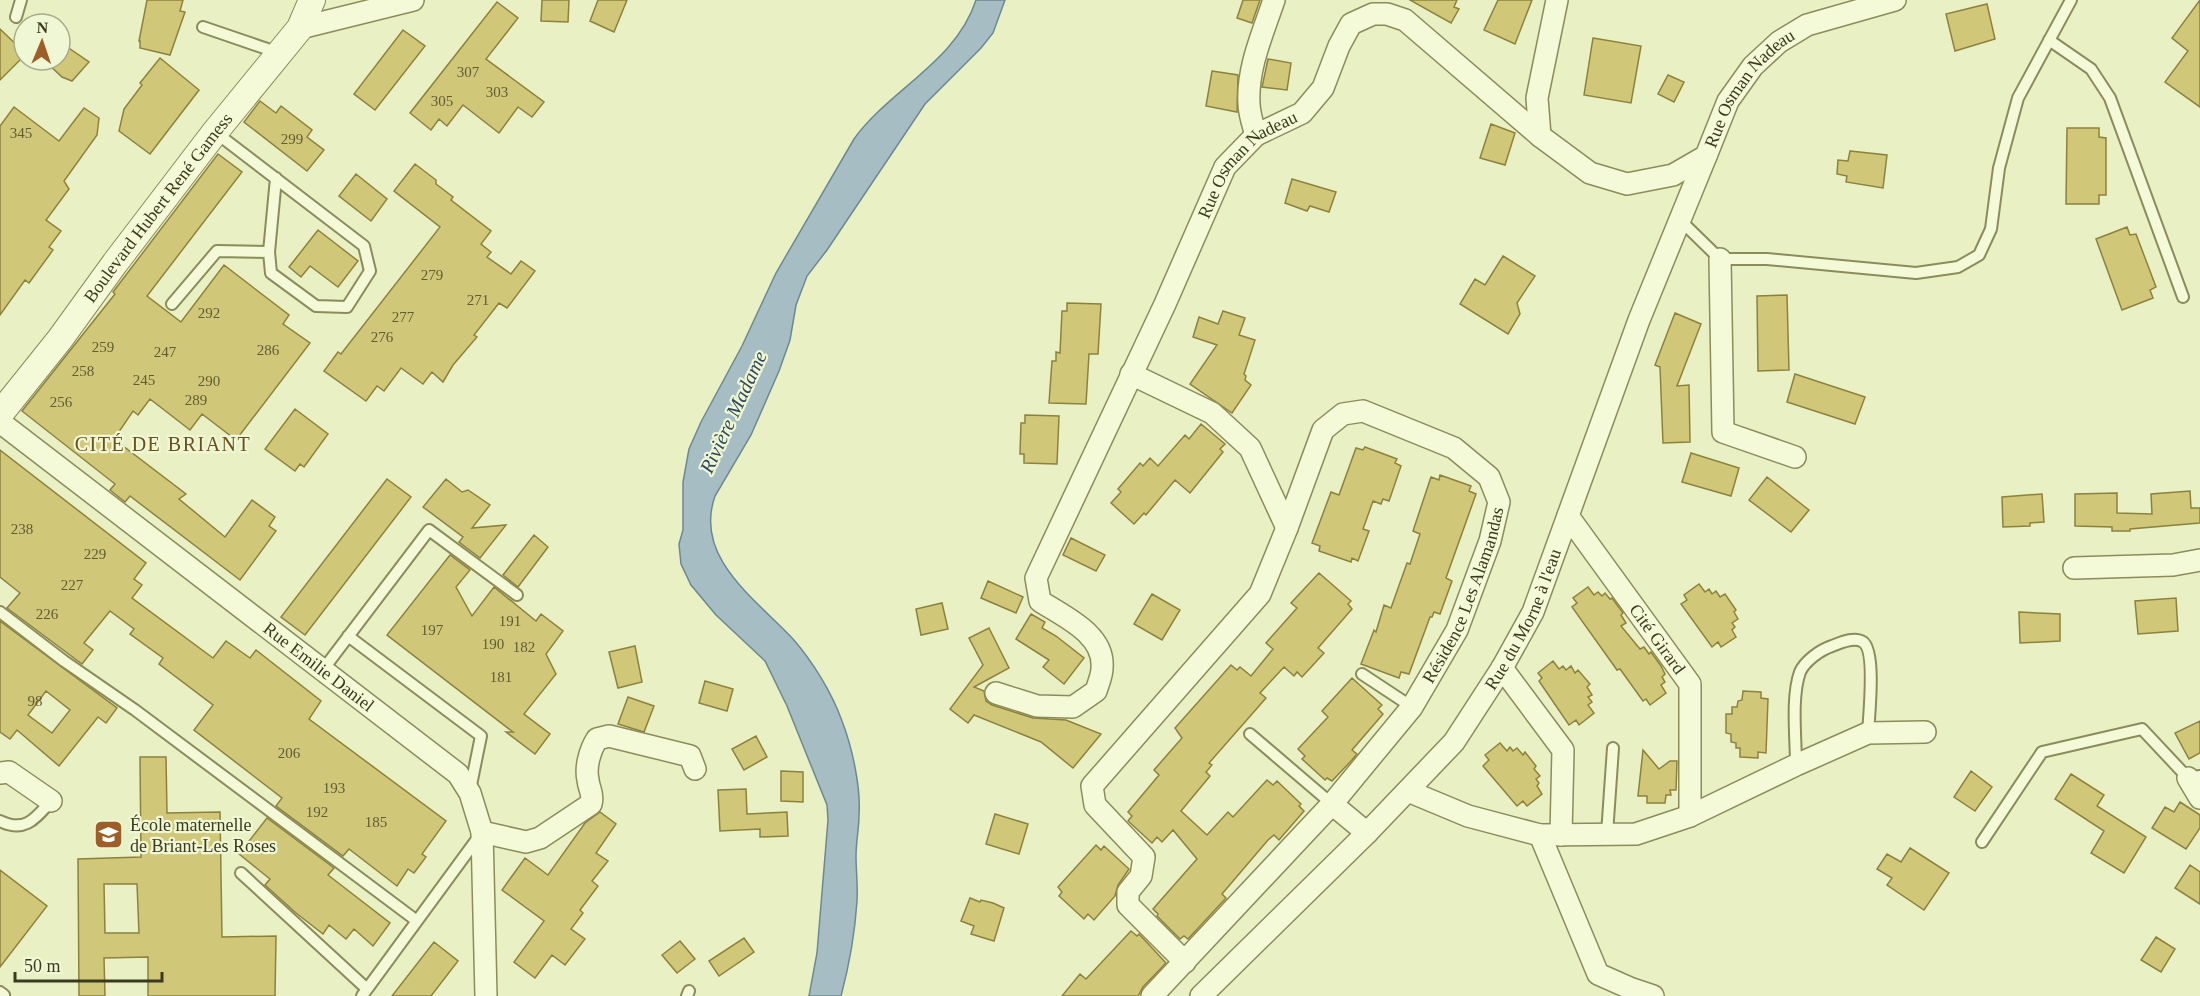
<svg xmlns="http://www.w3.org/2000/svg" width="2200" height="996" viewBox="0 0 2200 996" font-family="'Times New Roman',serif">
<rect width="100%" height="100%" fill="#e8f0c4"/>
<path fill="#a6bec3" stroke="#6c8992" stroke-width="1.5" d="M 976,0 L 1005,0 L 993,33 L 981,48 L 925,104 L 827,250 L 807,276 L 796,305 L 790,340 L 779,371 L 751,435 L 715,496 C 693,558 757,600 793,639 C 813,662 832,693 842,721 C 852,747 861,787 859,815 C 859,828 856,842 856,856 C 856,871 858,886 857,901 C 855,932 849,966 841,996 L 809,996 L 817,953 L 828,820 L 827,805 L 787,706 L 765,661 L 716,615 L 691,585 L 681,564 L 679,544 L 683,530 L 683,482 L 689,449 L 701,422 L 742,346 L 776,273 L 854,139 C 890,89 956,62 976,0 Z"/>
<path fill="#d0c778" stroke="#8c823e" stroke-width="1.5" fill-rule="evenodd" d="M 147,0 L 183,0 L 180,11 L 185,12 L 170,55 L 140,48 L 140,41 L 139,41 Z
M 542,0 L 569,0 L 568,22 L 541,21 Z
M 598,0 L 627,0 L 614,32 L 590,21 Z
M 1243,0 L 1260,0 L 1252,23 L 1237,18 Z
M 1410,0 L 1457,0 L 1454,7 L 1459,9 L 1451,23 Z
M 1498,0 L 1532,0 L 1515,44 L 1484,30 Z
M 2200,0 L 2200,107 L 2165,82 L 2188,51 L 2172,38 Z
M 497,2 L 518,18 L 486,59 L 544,102 L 532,117 L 518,107 L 499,133 L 463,105 L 447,126 L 439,119 L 431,130 L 410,113 Z
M 1987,4 L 1995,39 L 1955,51 L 1946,14 Z
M 0,29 L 24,52 L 24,56 L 0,80 Z
M 403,30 L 425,46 L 375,110 L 354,94 Z
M 1593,38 L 1641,46 L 1631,103 L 1584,95 Z
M 60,42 L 89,62 L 72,81 L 62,77 L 44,60 L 60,60 Z
M 160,58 L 199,90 L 150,154 L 119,131 L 124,109 L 142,85 L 140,83 Z
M 1268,59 L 1291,63 L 1287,90 L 1262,87 Z
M 1212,71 L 1238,75 L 1237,112 L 1206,106 Z
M 1668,75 L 1684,82 L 1674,102 L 1658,94 Z
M 260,101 L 276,113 L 281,106 L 312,130 L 307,137 L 324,150 L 307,171 L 244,122 Z
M 14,107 L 59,141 L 84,108 L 99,118 L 97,135 L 64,181 L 69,189 L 46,220 L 61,231 L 49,247 L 53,250 L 29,283 L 25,280 L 0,315 L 0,126 Z
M 1491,124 L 1515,133 L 1505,165 L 1480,158 Z
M 2067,128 L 2099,128 L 2099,137 L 2106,138 L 2106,195 L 2099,195 L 2099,204 L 2066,204 Z
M 1850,151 L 1887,155 L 1883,188 L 1846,182 L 1847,176 L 1837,174 L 1838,160 L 1848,161 Z
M 218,154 L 242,172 L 147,296 L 181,322 L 224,265 L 289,315 L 283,324 L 310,343 L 236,440 L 202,414 L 190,430 L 150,399 L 138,415 L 133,411 L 114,439 L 186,494 L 179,499 L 225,537 L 252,500 L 275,517 L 269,526 L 276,531 L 240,580 L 130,496 L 125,502 L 110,490 L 115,484 L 22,411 L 115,294 L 113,292 Z
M 415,164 L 436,180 L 436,184 L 453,197 L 451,200 L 491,231 L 481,244 L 491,252 L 487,257 L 511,274 L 521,261 L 535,271 L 507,308 L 499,303 L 474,335 L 477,337 L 453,365 L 443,382 L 432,372 L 423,384 L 401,368 L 384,391 L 377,386 L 366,401 L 324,371 L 338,352 L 341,354 L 440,227 L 394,191 Z
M 356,174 L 387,199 L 371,221 L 339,196 Z
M 1292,179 L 1336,192 L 1329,212 L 1310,206 L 1307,211 L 1285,203 Z
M 2127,227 L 2130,235 L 2136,234 L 2156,287 L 2150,290 L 2153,298 L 2122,310 L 2096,239 Z
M 318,230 L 358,261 L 338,287 L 310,266 L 301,277 L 289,267 Z
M 1503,256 L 1535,276 L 1517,303 L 1520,314 L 1508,334 L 1460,304 L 1475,279 L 1485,285 Z
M 1787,295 L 1789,370 L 1758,371 L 1757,296 Z
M 1067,303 L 1101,304 L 1098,354 L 1089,354 L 1086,404 L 1049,403 L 1052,361 L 1056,361 L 1056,352 L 1060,353 L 1062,311 L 1067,311 Z
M 1223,311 L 1245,318 L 1239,335 L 1255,340 L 1244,374 L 1246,376 L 1245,380 L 1251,385 L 1232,413 L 1190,384 L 1217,345 L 1193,337 L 1199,317 L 1218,324 Z
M 1675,313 L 1701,324 L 1677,386 L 1689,385 L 1690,442 L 1663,443 L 1660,367 L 1655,365 Z
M 1795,374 L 1865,397 L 1855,424 L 1787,402 Z
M 295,409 L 328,434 L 304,467 L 300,464 L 295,471 L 265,449 Z
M 1025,415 L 1059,416 L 1057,464 L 1024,463 L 1024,454 L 1020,454 L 1021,423 L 1025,423 Z
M 1201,424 L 1225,444 L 1220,449 L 1223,452 L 1190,493 L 1175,480 L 1146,515 L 1144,513 L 1134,524 L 1111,503 L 1121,492 L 1118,489 L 1140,463 L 1143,466 L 1150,458 L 1158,466 L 1185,435 L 1189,439 Z
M 1365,447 L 1397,459 L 1395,463 L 1401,466 L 1389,501 L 1383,499 L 1381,504 L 1373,501 L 1363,529 L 1369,531 L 1358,561 L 1352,558 L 1351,562 L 1319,551 L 1320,546 L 1312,543 L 1331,492 L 1339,495 L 1356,448 L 1363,450 Z
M 0,450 L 146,563 L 134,579 L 142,585 L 132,598 L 213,658 L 226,641 L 250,658 L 256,650 L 321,701 L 309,719 L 446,821 L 422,854 L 426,857 L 414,873 L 408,869 L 397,886 L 349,849 L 343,856 L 276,806 L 282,798 L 194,730 L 213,705 L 159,664 L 163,658 L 130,634 L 134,629 L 110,611 L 84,643 L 93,650 L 82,664 L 7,608 L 20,593 L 0,577 Z
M 1691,453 L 1739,468 L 1731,496 L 1682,482 Z
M 1440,475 L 1471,486 L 1469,491 L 1476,494 L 1446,578 L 1452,581 L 1440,614 L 1434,612 L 1432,617 L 1430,617 L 1409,674 L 1401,672 L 1399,678 L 1361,664 L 1374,630 L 1376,632 L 1384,605 L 1391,608 L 1407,563 L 1410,564 L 1420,534 L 1413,531 L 1431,477 L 1439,480 Z
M 1767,477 L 1809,510 L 1791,532 L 1749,500 Z
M 387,479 L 411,497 L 305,635 L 281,617 Z
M 446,479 L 462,492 L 468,490 L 490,505 L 472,528 L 506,525 L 480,558 L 459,542 L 463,537 L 423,507 Z
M 2190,491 L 2191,508 L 2200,508 L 2200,523 L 2130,529 L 2130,531 L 2112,531 L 2112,527 L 2075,526 L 2075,494 L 2117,493 L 2117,513 L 2152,514 L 2151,494 Z
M 2042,494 L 2044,522 L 2030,523 L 2030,526 L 2003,527 L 2002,497 Z
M 534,535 L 548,547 L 518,587 L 503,575 Z
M 1071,538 L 1105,555 L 1096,571 L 1063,555 Z
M 450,555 L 470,570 L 456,587 L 472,616 L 494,587 L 536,621 L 541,614 L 563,631 L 546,654 L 556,674 L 524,714 L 550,734 L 535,754 L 506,732 L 513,732 L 387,635 Z
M 1319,573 L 1351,601 L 1348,604 L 1352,609 L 1318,648 L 1324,653 L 1302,677 L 1297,672 L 1294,676 L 1284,667 L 1260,693 L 1266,698 L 1209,763 L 1212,765 L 1206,772 L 1210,776 L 1181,811 L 1207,835 L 1228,812 L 1233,817 L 1267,780 L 1273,785 L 1277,781 L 1301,804 L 1299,806 L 1304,811 L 1279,840 L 1274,835 L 1268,840 L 1222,894 L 1226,898 L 1188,939 L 1184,936 L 1180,939 L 1157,916 L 1158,914 L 1153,909 L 1197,859 L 1173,830 L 1162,842 L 1157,837 L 1152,843 L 1128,821 L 1132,816 L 1128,812 L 1159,775 L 1154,770 L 1182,738 L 1175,728 L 1231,665 L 1237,670 L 1240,667 L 1251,676 L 1273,649 L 1266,643 L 1297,608 L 1291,603 Z
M 988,581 L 1023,597 L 1016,613 L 981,598 Z
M 1699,584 L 1705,592 L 1709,589 L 1712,594 L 1716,591 L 1720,597 L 1725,594 L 1736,610 L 1734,612 L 1738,619 L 1732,623 L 1735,627 L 1732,630 L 1736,637 L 1721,647 L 1718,642 L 1712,647 L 1681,604 L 1687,600 L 1684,595 Z
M 1588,587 L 1594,595 L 1598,592 L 1602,596 L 1605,593 L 1610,599 L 1612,598 L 1623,613 L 1621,615 L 1626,623 L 1621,626 L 1640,649 L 1644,647 L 1649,654 L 1651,652 L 1661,666 L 1665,674 L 1662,677 L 1665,682 L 1661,685 L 1666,693 L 1650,705 L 1646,699 L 1643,701 L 1620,669 L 1617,670 L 1572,607 L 1577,603 L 1573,598 Z
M 1152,594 L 1180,610 L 1162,640 L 1134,624 Z
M 2176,598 L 2178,631 L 2138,634 L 2135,601 Z
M 942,603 L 948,629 L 921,635 L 916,609 Z
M 2019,612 L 2060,614 L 2060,641 L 2020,643 Z
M 1031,614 L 1045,622 L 1042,628 L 1056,636 L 1084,658 L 1064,684 L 1043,667 L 1049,660 L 1016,639 Z
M 0,621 L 117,708 L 106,723 L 98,717 L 59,766 L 17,730 L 10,739 L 0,732 ZM 46,691 L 70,710 L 52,733 L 28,715 Z
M 989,628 L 1009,668 L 974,687 L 984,691 L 986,701 L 992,705 L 1033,718 L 1066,720 L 1101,734 L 1073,768 L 1041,742 L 974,715 L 968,723 L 950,709 L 983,665 L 969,638 Z
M 635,646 L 642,682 L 618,688 L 609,652 Z
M 1553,661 L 1559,669 L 1563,666 L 1566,670 L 1571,666 L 1575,673 L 1578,670 L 1590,684 L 1587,687 L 1592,695 L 1588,697 L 1592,702 L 1588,705 L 1594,713 L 1579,725 L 1576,720 L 1569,725 L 1539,681 L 1542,678 L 1538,673 Z
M 1352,678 L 1382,705 L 1378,709 L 1383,714 L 1352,750 L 1357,754 L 1351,761 L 1332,781 L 1327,778 L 1325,780 L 1302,759 L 1305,756 L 1298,749 L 1328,717 L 1322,711 Z
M 705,681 L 733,689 L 727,711 L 699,703 Z
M 1743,691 L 1761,692 L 1761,698 L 1768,699 L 1766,753 L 1758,752 L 1758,758 L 1740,757 L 1740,748 L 1736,748 L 1736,743 L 1731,742 L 1731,734 L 1726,733 L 1726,714 L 1732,714 L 1732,707 L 1737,707 L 1738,701 L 1742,700 Z
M 628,697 L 654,706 L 644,732 L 618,724 Z
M 2200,721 L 2200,753 L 2189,759 L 2175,733 Z
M 756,736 L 767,757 L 744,770 L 732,749 Z
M 1500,743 L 1507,751 L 1510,747 L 1513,751 L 1517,748 L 1523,755 L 1525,752 L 1536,766 L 1534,769 L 1540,776 L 1536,779 L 1539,783 L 1537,786 L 1542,794 L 1527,806 L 1523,801 L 1517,806 L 1483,766 L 1489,760 L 1485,755 Z
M 1643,750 L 1659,769 L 1670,761 L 1677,761 L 1676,790 L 1670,790 L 1671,795 L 1666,795 L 1665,803 L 1647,803 L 1647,796 L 1638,796 Z
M 140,757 L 166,757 L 167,813 L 220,812 L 222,937 L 276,936 L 275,996 L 148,996 L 148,957 L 104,958 L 105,996 L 79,996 L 78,859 L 141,857 ZM 104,884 L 137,884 L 139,933 L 105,933 Z
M 781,771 L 803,772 L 803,802 L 781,801 Z
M 1971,771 L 1992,787 L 1975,811 L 1954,797 Z
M 2071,774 L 2104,795 L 2097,806 L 2146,837 L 2124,873 L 2091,853 L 2104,831 L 2055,799 Z
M 746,789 L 747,814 L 787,812 L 788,836 L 760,837 L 760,829 L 720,831 L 718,790 Z
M 2180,802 L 2200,815 L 2200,828 L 2186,849 L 2152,828 L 2165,807 L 2174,812 Z
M 600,812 L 616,824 L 596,853 L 608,861 L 592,881 L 598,886 L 580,910 L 583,913 L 571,929 L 585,939 L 565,965 L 552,955 L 535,978 L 514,962 L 544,921 L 502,890 L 525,858 L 548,875 L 585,823 Z
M 995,814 L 1028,824 L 1019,854 L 986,844 Z
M 267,818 L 334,868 L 328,875 L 390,923 L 373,946 L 354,929 L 346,939 L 329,925 L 323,934 L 296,913 L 265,885 L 270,879 L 239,854 Z
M 1096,845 L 1101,850 L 1104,846 L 1129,869 L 1118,885 L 1115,896 L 1094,920 L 1088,914 L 1084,919 L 1059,896 L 1062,892 L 1058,887 Z
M 1910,848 L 1949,873 L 1924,910 L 1887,885 L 1892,878 L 1877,869 L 1887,854 L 1901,862 Z
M 2190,865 L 2200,872 L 2200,904 L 2175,888 Z
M 0,870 L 47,906 L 0,967 Z
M 970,898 L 980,902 L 981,900 L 993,903 L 1004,908 L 994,941 L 971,934 L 974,926 L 961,921 Z
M 1131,931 L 1137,936 L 1139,934 L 1166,963 L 1143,987 L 1138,996 L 1062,996 L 1080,974 L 1086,979 Z
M 2156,937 L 2175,949 L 2161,972 L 2141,960 Z
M 744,938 L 754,952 L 719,976 L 709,961 Z
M 680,941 L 695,959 L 677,973 L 662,955 Z
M 434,942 L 458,961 L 431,996 L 392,996 Z"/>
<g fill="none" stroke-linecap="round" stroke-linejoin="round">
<defs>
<path id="service" d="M 16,17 L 21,0
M 203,27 L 279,53
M 2049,40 L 2091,69 L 2110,98 L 2183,297
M 215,132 L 364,246 L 370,271 L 347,307 L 316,306 L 271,273 L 269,252 L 276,178
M 1680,220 L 1720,259 L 1767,259 L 1916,273 L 1958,267 L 1979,255 L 1991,229 L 1999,168 L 2018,98 L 2071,0
M 172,304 L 217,251 L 269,252
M 0,612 L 64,661 L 135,710 L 417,921
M 348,636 L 481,736 L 470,790
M 322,671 L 429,530 L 517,595
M 1362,674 L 1412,707
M 1250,734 L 1332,804
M 1796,765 C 1796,738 1791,697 1800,672 C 1805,661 1820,650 1832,646 C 1840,643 1854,636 1863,642 C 1876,651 1869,716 1868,733
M 0,821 C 25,833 35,819 51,801
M 1607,834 L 1613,748
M 1982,842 L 2042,752 L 2142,729 L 2188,778 L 2200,776
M 241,873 L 367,989
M 0,992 L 4,995
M 362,996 L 480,835
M 687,996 L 689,991"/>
<g id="minor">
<path d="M 300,28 L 413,0"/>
<path d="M 1256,135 C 1253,125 1249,114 1249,103 C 1247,68 1263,33 1274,0"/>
<path d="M 1540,136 L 1537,98 L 1557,0"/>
<path d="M 1720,259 L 1723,432 L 1795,457"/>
<path d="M 1131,374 L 1212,413 L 1250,448 L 1287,528"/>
<path id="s1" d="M 0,422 L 458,774 L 470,793 L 482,832 L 486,996"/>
<path id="s2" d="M 1568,516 L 1690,684 L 1690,816"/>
<path d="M 2074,568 L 2173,565 L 2200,560"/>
<path d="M 1502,668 L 1563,750 L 1561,835"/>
<path id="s3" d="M 996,693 L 1037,706 L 1073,707 L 1096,691 C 1098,684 1102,676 1102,668 C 1105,634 1064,617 1040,601 L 1036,578 L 1165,304 L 1225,167 L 1256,135 L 1302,113 L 1323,88 L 1339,46 L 1351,24 L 1373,14 L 1387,14 L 1405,20 L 1540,136 L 1590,173 L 1627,184 L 1673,175 L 1706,156 L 1728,101 L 1753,66 L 1779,42 L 1807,25 L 1895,0"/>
<path d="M 0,773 L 9,772 L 51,801"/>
<path d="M 2188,778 L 2200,798"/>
<path d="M 1408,791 L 1468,816 L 1540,835 L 1636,834 L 1690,816 L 1796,765 L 1868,733 L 1925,732"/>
<path d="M 1332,804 L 1367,833"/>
<path d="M 482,832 L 526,842 L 540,838 L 591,804 C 594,794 589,790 588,780 C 585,767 590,750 597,739 L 609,736 L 690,756 L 695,769"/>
<path d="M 1540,835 L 1598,974 L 1632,989 L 1653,996"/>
<path id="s4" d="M 1152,996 L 1332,804 L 1412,707 L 1457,630 L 1490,541 L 1499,502 L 1489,477 L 1454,448 L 1363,411 L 1343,414 L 1323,430 L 1287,528 L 1260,594 L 1092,786 L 1095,805 L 1144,857 L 1141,876 L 1128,892 L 1128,905 L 1185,962"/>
<path id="s5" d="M 1201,996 L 1367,833 L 1454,742 L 1502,668 L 1533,612 L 1639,320 L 1706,156"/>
</g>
<g id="tertiary">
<path id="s6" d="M 0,414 L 60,339 L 115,263 L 215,132 L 300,28 L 312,0"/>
</g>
</defs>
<use href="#service" stroke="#8b8c59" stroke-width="14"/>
<use href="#minor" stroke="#8b8c59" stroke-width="24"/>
<use href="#tertiary" stroke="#8b8c59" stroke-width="28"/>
<use href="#service" stroke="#f4fad8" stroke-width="10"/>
<use href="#minor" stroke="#f4fad8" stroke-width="21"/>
<use href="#tertiary" stroke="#f4fad8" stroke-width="26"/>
</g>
<defs>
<symbol id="school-square" viewBox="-11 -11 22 22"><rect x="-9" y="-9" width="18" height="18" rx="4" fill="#9d5f27" stroke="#f0f7d4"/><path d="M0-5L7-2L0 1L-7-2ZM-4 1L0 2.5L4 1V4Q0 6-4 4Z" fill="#fff"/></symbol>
</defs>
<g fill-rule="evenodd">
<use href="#school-square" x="92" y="818" width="33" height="33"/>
</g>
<g text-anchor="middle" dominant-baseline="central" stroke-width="4.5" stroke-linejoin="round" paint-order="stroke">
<g font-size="15" fill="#605d34">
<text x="468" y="72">307</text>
<text x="497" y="92">303</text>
<text x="442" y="101">305</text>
<text x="21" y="133">345</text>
<text x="292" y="139">299</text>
<text x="432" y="275">279</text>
<text x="478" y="300">271</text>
<text x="209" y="313">292</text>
<text x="403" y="317">277</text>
<text x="382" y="337">276</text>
<text x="103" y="347">259</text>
<text x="268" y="350">286</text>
<text x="165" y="352">247</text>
<text x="83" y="371">258</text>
<text x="144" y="380">245</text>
<text x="209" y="381">290</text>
<text x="196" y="400">289</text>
<text x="61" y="402">256</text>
<text x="22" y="529">238</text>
<text x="95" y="554">229</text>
<text x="72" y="585">227</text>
<text x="47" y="614">226</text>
<text x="510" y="621">191</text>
<text x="432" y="630">197</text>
<text x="493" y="644">190</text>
<text x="524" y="647">182</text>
<text x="501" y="677">181</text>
<text x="35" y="701">98</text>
<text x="289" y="753">206</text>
<text x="334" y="788">193</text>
<text x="317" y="812">192</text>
<text x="376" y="822">185</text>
</g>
<g font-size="18" fill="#3b3a1e" stroke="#f0f7d4">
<text stroke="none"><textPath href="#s3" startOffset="1404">Rue Osman Nadeau</textPath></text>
<text stroke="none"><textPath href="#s3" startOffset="720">Rue Osman Nadeau</textPath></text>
<text stroke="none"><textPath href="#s6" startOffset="260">Boulevard Hubert René Gamess</textPath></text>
<text stroke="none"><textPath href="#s4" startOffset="513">Résidence Les Alamandas</textPath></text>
<text stroke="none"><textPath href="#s5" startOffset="500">Rue du Morne à l'eau</textPath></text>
<text stroke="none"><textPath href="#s2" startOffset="152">Cité Girard</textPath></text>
<text stroke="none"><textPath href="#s1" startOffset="402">Rue Emilie Daniel</textPath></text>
</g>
<g font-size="18" fill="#3b3a1e" stroke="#f0f7d4" text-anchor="start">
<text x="130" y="825">École maternelle<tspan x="130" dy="21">de Briant-Les Roses</tspan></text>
</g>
<g font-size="20" font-style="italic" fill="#2d485b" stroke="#f0f7d4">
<text transform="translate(733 412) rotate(-65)">Rivière Madame</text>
</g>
<g font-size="20" letter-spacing="1.5" fill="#69511c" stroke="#f0f7d4">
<text x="163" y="444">CITÉ DE BRIANT</text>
</g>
</g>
<g transform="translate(42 42) rotate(2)"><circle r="28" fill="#f0f7d4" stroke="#a8ab8b" stroke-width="1.5"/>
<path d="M0-4.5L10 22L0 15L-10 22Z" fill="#9d5f27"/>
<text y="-9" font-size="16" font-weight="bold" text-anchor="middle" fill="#3b3a1e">N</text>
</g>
<path d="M15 972v9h147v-9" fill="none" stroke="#3b3a1e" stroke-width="3"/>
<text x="24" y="972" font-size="18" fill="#3b3a1e" stroke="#f0f7d4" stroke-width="4.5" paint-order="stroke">50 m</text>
</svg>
